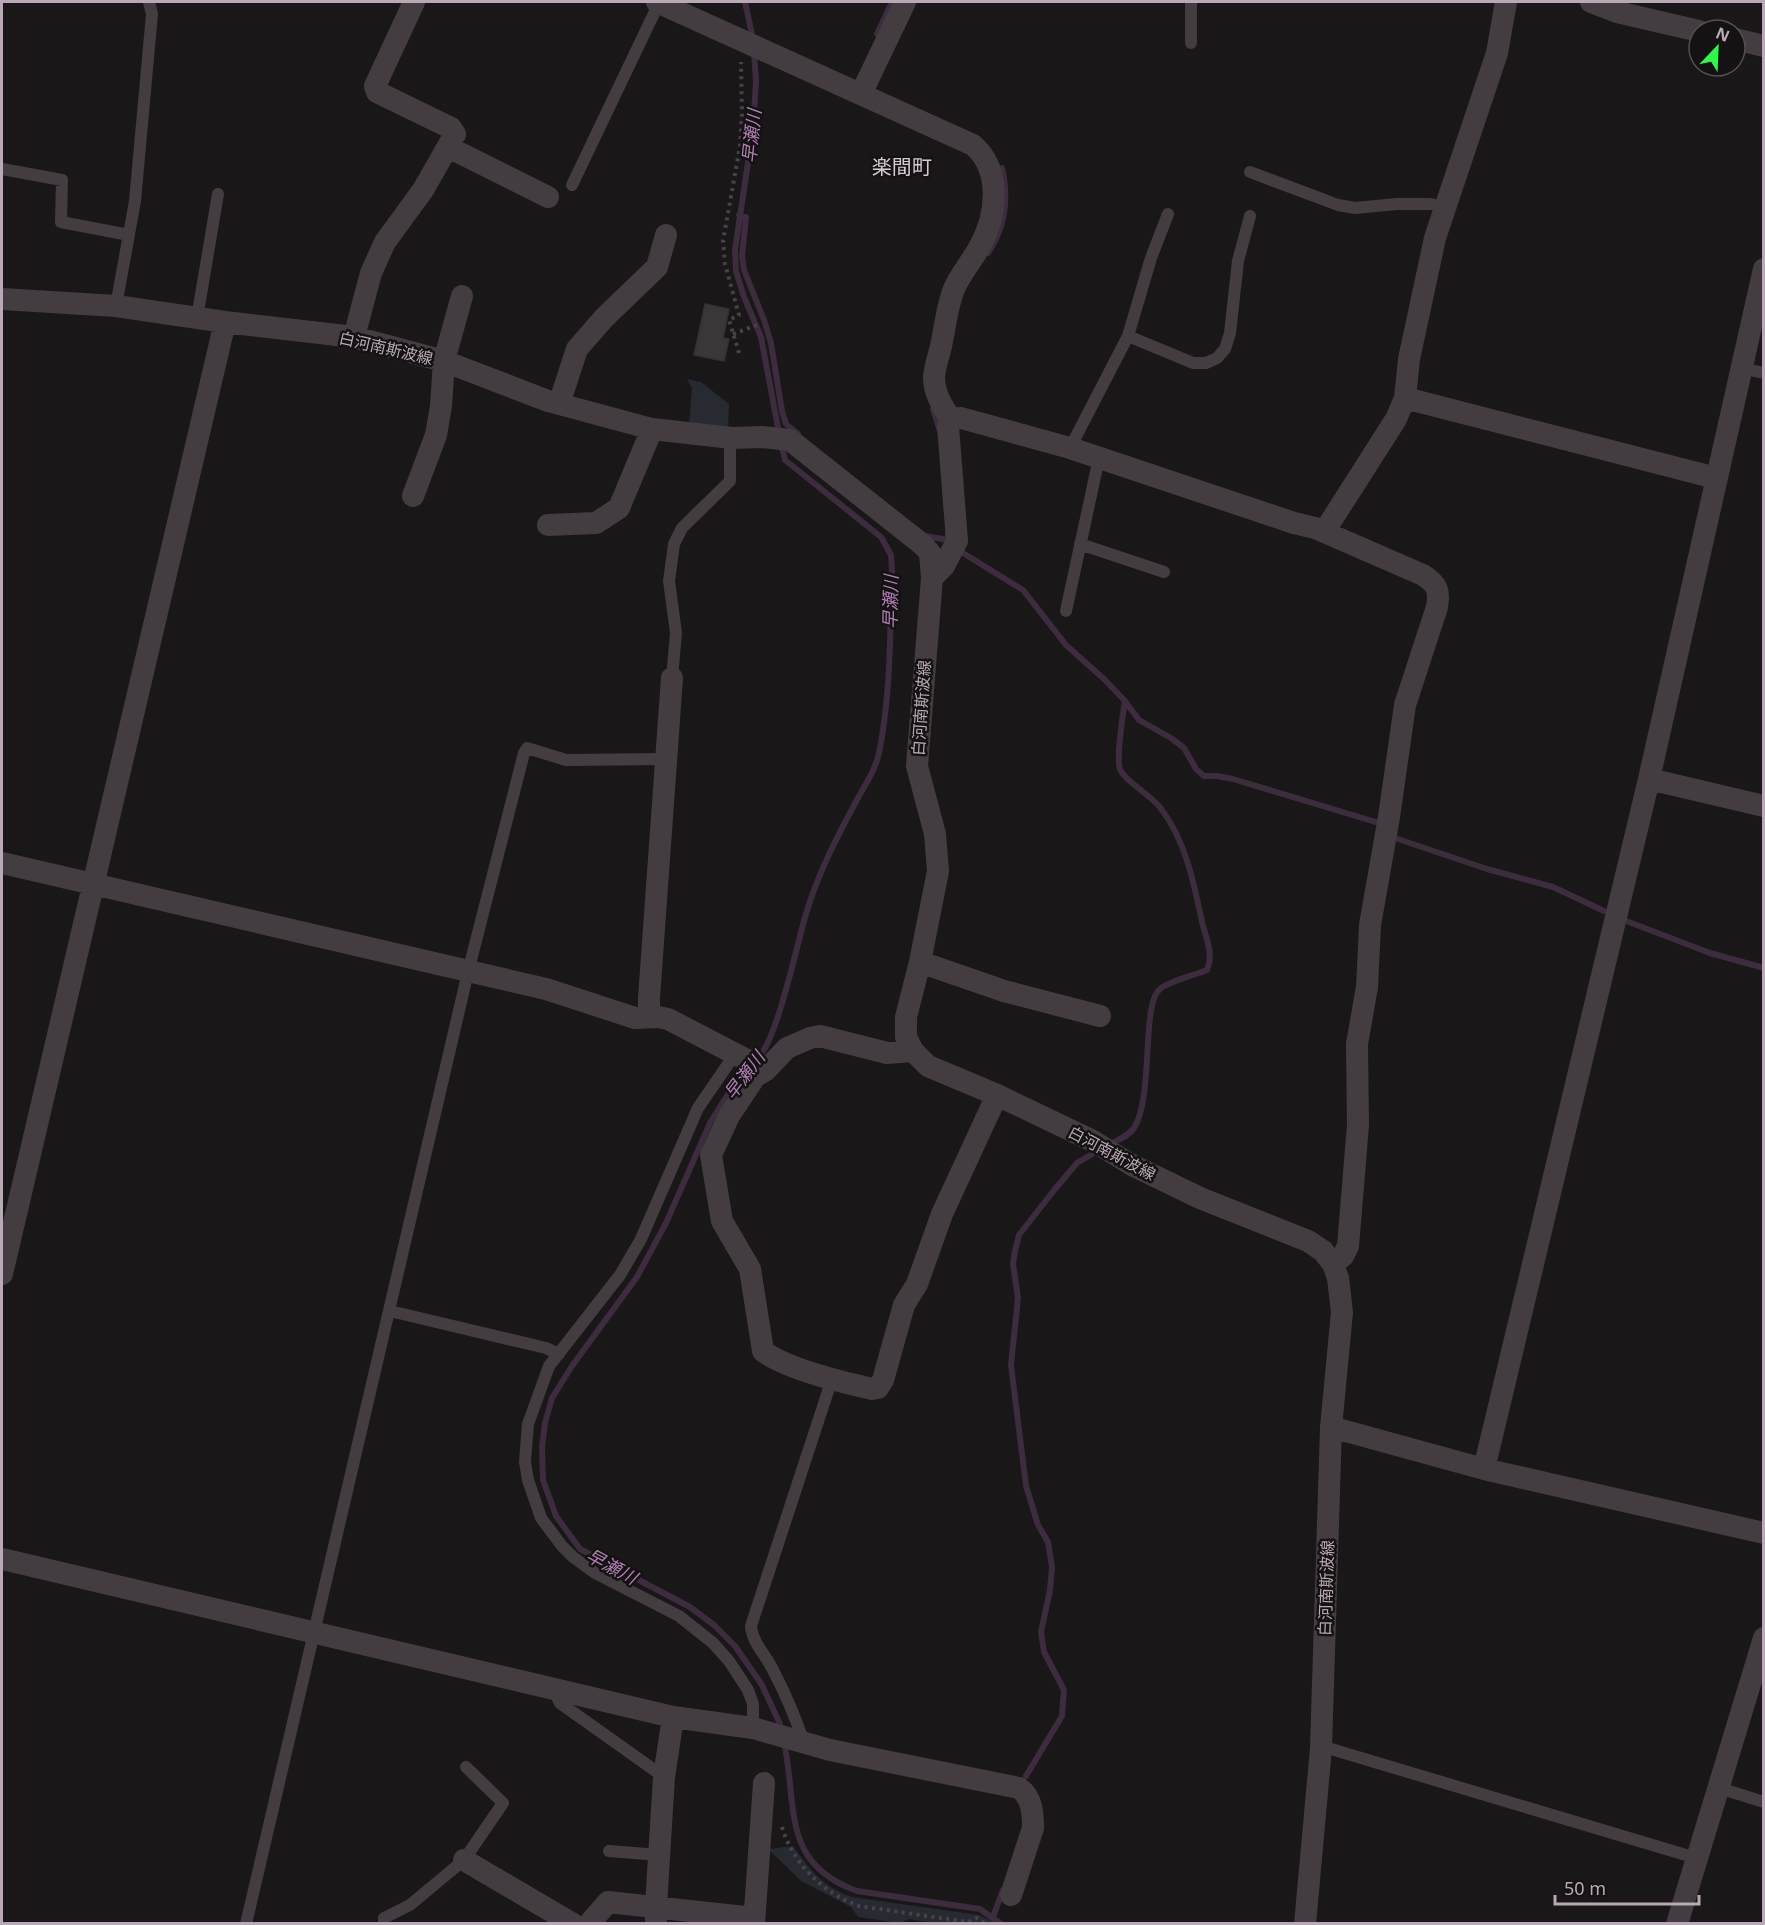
<svg xmlns="http://www.w3.org/2000/svg" width="1765" height="1925" viewBox="0 0 1765 1925" font-family="'Noto Sans','Noto Sans JP',sans-serif">
<rect width="100%" height="100%" fill="#191718"/>
<path fill="#272a31" d="M 687,379 L 701,382 L 729,404 L 728,430 L 689,425 L 692,388 Z
M 793,1846 C 811,1871 822,1886 852,1897 L 979,1915 L 995,1923 L 939,1924 L 909,1919 L 900,1923 L 858,1917 L 851,1907 L 801,1881 L 768,1849 Z"/>
<g fill="none" stroke-linecap="round" stroke-linejoin="round">
<path stroke="#3c2c3d" stroke-width="6" d="M 745,2 L 753,39
M 877,34 L 892,2
M 754,52 L 756,81 L 753,129 L 735,250 L 736,271 L 744,297 L 761,337 L 779,433
M 739,215 L 746,217 L 742,256 L 744,270 L 764,320 L 771,343 L 782,411 L 786,424 L 798,434
M 988,253 C 1006,226 1009,198 1002,168
M 933,409 L 940,431
M 925,536 L 948,540 L 948,534
M 963,553 L 1023,590 L 1066,645 L 1104,679 L 1125,701 C 1123,713 1116,760 1120,769 C 1125,782 1152,795 1162,810 C 1186,842 1194,884 1202,922 C 1206,939 1214,953 1207,970 C 1195,975 1169,981 1160,989 C 1141,1004 1154,1097 1134,1128 C 1128,1137 1117,1140 1108,1145
M 1125,701 L 1139,720 L 1171,738 L 1184,748 L 1196,769 L 1204,776 L 1217,776 L 1233,779 L 1379,823
M 1398,839 L 1487,869 L 1553,887 L 1604,911
M 1621,919 L 1710,953 L 1764,968
M 757,1059 C 777,1042 797,943 806,914 C 817,875 839,833 858,798 C 867,782 877,767 880,748 C 891,690 890,630 892,571 L 891,555 L 881,537 L 785,460 L 781,443
M 749,1066 L 743,1070 L 710,1123 L 666,1223 L 637,1277 L 572,1366 L 552,1398 L 545,1423 L 542,1447 L 543,1480 L 556,1516 L 580,1549 L 690,1607 L 714,1625 L 735,1646 L 762,1685 L 780,1724 L 781,1732
M 784,1742 C 798,1807 780,1863 857,1891 L 980,1909 L 1001,1924
M 1026,1776 L 1062,1716 L 1064,1690 L 1044,1652 L 1041,1632 L 1050,1590 L 1052,1567 L 1048,1542 L 1038,1525 L 1026,1486 L 1011,1365 L 1018,1298 L 1013,1264 L 1015,1251 L 1019,1235 L 1055,1189 L 1077,1163 L 1099,1150
M 993,1917 L 1003,1890"/>
</g>
<path fill="#3b3739" stroke="#353133" stroke-width="1.5" d="M 705,304 L 729,309 L 723,338 L 729,339 L 724,361 L 694,355 Z"/>
<g fill="none" stroke-linecap="round" stroke-linejoin="round">
<path stroke="#4a4249" stroke-width="4" stroke-dasharray="3 4.5" stroke-linecap="butt" d="M 733,334 L 757,325
M 739,353 L 729,320 L 739,315 L 725,264 L 723,241 L 740,146 L 742,114 L 741,62
M 782,1827 C 793,1864 823,1893 859,1906 L 968,1922 L 977,1918 L 986,1924"/>
<path stroke="#433d41" stroke-width="12" d="M 1191,2 L 1191,43
M 2,169 L 62,180 L 61,222 L 129,235
M 1250,172 L 1338,205 L 1355,208 L 1397,204 L 1431,204 L 1445,207
M 572,185 L 659,3
M 116,306 L 135,201 L 152,14 L 149,2
M 197,318 L 218,194
M 1128,336 L 1193,363 L 1206,363 L 1217,358 L 1225,349 L 1230,333 L 1238,261 L 1250,216
M 1740,368 L 1764,373
M 1070,448 L 1128,336 L 1151,258 L 1168,214
M 1080,544 L 1164,572
M 1066,611 L 1099,458
M 672,678 L 676,633 L 669,581 L 674,544 L 682,528 L 730,481 L 730,447 L 732,438
M 735,1054 L 698,1108 L 641,1239 L 620,1275 L 549,1366 L 528,1424 L 525,1462 L 528,1480 L 541,1518 L 562,1546 L 573,1557 L 595,1573 L 679,1616 L 713,1643 L 729,1661 L 748,1690 L 753,1704 L 753,1728
M 390,1311 L 546,1348 L 559,1354
M 553,1689 L 560,1703 L 664,1777
M 804,1743 C 796,1719 786,1695 774,1672 C 767,1656 752,1643 751,1626 L 832,1379
M 1321,1748 L 1331,1749 L 1696,1858
M 1719,1788 L 1764,1802
M 609,1851 L 659,1855
M 246,1924 L 468,972 L 524,753 L 527,748 L 566,760 L 665,759
M 384,1924 L 384,1918 L 410,1905 L 464,1860 L 503,1803 L 466,1767"/>
<path stroke="#433d41" stroke-width="22" d="M 657,2 L 973,145 C 1002,170 997,215 980,246 C 972,261 961,273 954,289 C 947,306 945,328 941,346 C 939,356 934,368 934,378 C 934,392 943,408 951,419
M 1591,2 L 1617,12 L 1699,31
M 1735,39 L 1764,46
M 861,94 L 905,2
M 448,147 L 548,197
M 2,299 L 116,306 L 225,322 L 354,337 L 444,361 L 548,401 L 652,429 L 732,438 L 762,437 L 790,440 L 923,545 L 930,553 L 932,578 L 917,766 L 935,834 L 938,871 L 920,962 L 906,1017 L 906,1037 L 913,1051 L 928,1066 L 997,1095 L 1093,1141 L 1132,1165 L 1200,1198 L 1308,1241 L 1323,1251 L 1333,1264 L 1338,1278 L 1342,1312 L 1331,1427 L 1321,1748 L 1305,1924
M 354,337 L 371,273 L 385,242 L 423,190 L 455,134 L 451,128 L 377,92 L 375,86 L 414,2
M 1405,398 L 1716,478
M 559,404 L 577,349 L 604,318 L 657,267 L 666,235
M 413,496 L 436,435 L 441,406 L 444,361 L 462,296
M 548,525 L 596,523 L 619,508 L 652,429
M 1324,532 L 1396,419 L 1405,398 L 1409,359 L 1435,238 L 1497,53 L 1506,2
M 932,578 L 944,566 L 957,541 L 948,426 L 951,419 L 961,418 L 1070,448 L 1294,523 L 1315,528 L 1423,575 C 1437,584 1440,590 1437,607 L 1405,705 L 1389,817 L 1370,925 L 1367,987 L 1357,1044 L 1358,1125 L 1348,1246 L 1343,1256 L 1333,1264
M 1649,779 L 1764,806
M 2,863 L 546,989 L 635,1018 L 658,1017 L 668,1019 L 766,1070
M 920,962 L 1004,991 L 1100,1016
M 649,1017 L 649,998 L 672,678
M 913,1051 L 887,1053 L 820,1036 L 810,1038 L 787,1048 L 766,1070 L 755,1077 L 729,1116 L 711,1155 L 722,1221 L 750,1269 L 763,1351 C 786,1369 842,1382 872,1389 L 878,1388 L 883,1380 L 904,1305 L 917,1284 L 942,1214 L 997,1095
M 2,1274 L 225,322
M 1331,1427 L 1484,1469 L 1764,1533
M 1484,1469 L 1649,779 L 1764,269
M 2,1559 L 673,1717 L 753,1728 L 830,1750 L 1019,1788 C 1032,1797 1033,1813 1033,1828 L 1011,1895
M 464,1860 L 573,1924
M 589,1924 L 608,1902 L 754,1918
M 656,1924 L 656,1906 L 664,1777 L 673,1717
M 754,1924 L 764,1783
M 1677,1924 L 1764,1638"/>
</g>
<g text-anchor="middle" dominant-baseline="central" stroke-width="5" stroke-linejoin="round" paint-order="stroke">
<g font-size="16" fill="#b9a9b6" stroke="#141213">
<text transform="translate(386 348) rotate(13)">白河南斯波線</text>
<text transform="translate(921 708) rotate(-86)">白河南斯波線</text>
<text transform="translate(1112 1153) rotate(28)">白河南斯波線</text>
<text transform="translate(1326 1588) rotate(-88)">白河南斯波線</text>
</g>
<g font-size="18" font-style="italic" fill="#b27fb5" stroke="#141213">
<text transform="translate(751 136) rotate(-84)">早瀬川</text>
<text transform="translate(890 602) rotate(-89)">早瀬川</text>
<text transform="translate(744 1075) rotate(-53)">早瀬川</text>
<text transform="translate(612 1566) rotate(28)">早瀬川</text>
</g>
<g font-size="20" fill="#d5cad3" stroke="#141213">
<text x="902" y="166">楽間町</text>
</g>
</g>
<rect width="1765" height="1925" fill="none" stroke="#b9a9b6" stroke-width="6"/>
<g transform="translate(1717 48) rotate(23)"><circle r="28" fill="#141213" stroke="#564e54" stroke-width="1.5"/>
<path d="M0-4.5L10 22L0 15L-10 22Z" fill="#31f74d"/>
<text y="-9" font-size="16" font-weight="bold" text-anchor="middle" fill="#b9a9b6">N</text>
</g>
<path d="M1555 1895v9h144v-9" fill="none" stroke="#b9a9b6" stroke-width="3"/>
<text x="1564" y="1895" font-size="18" fill="#b9a9b6" stroke="#141213" stroke-width="4.5" paint-order="stroke">50 m</text>
</svg>
